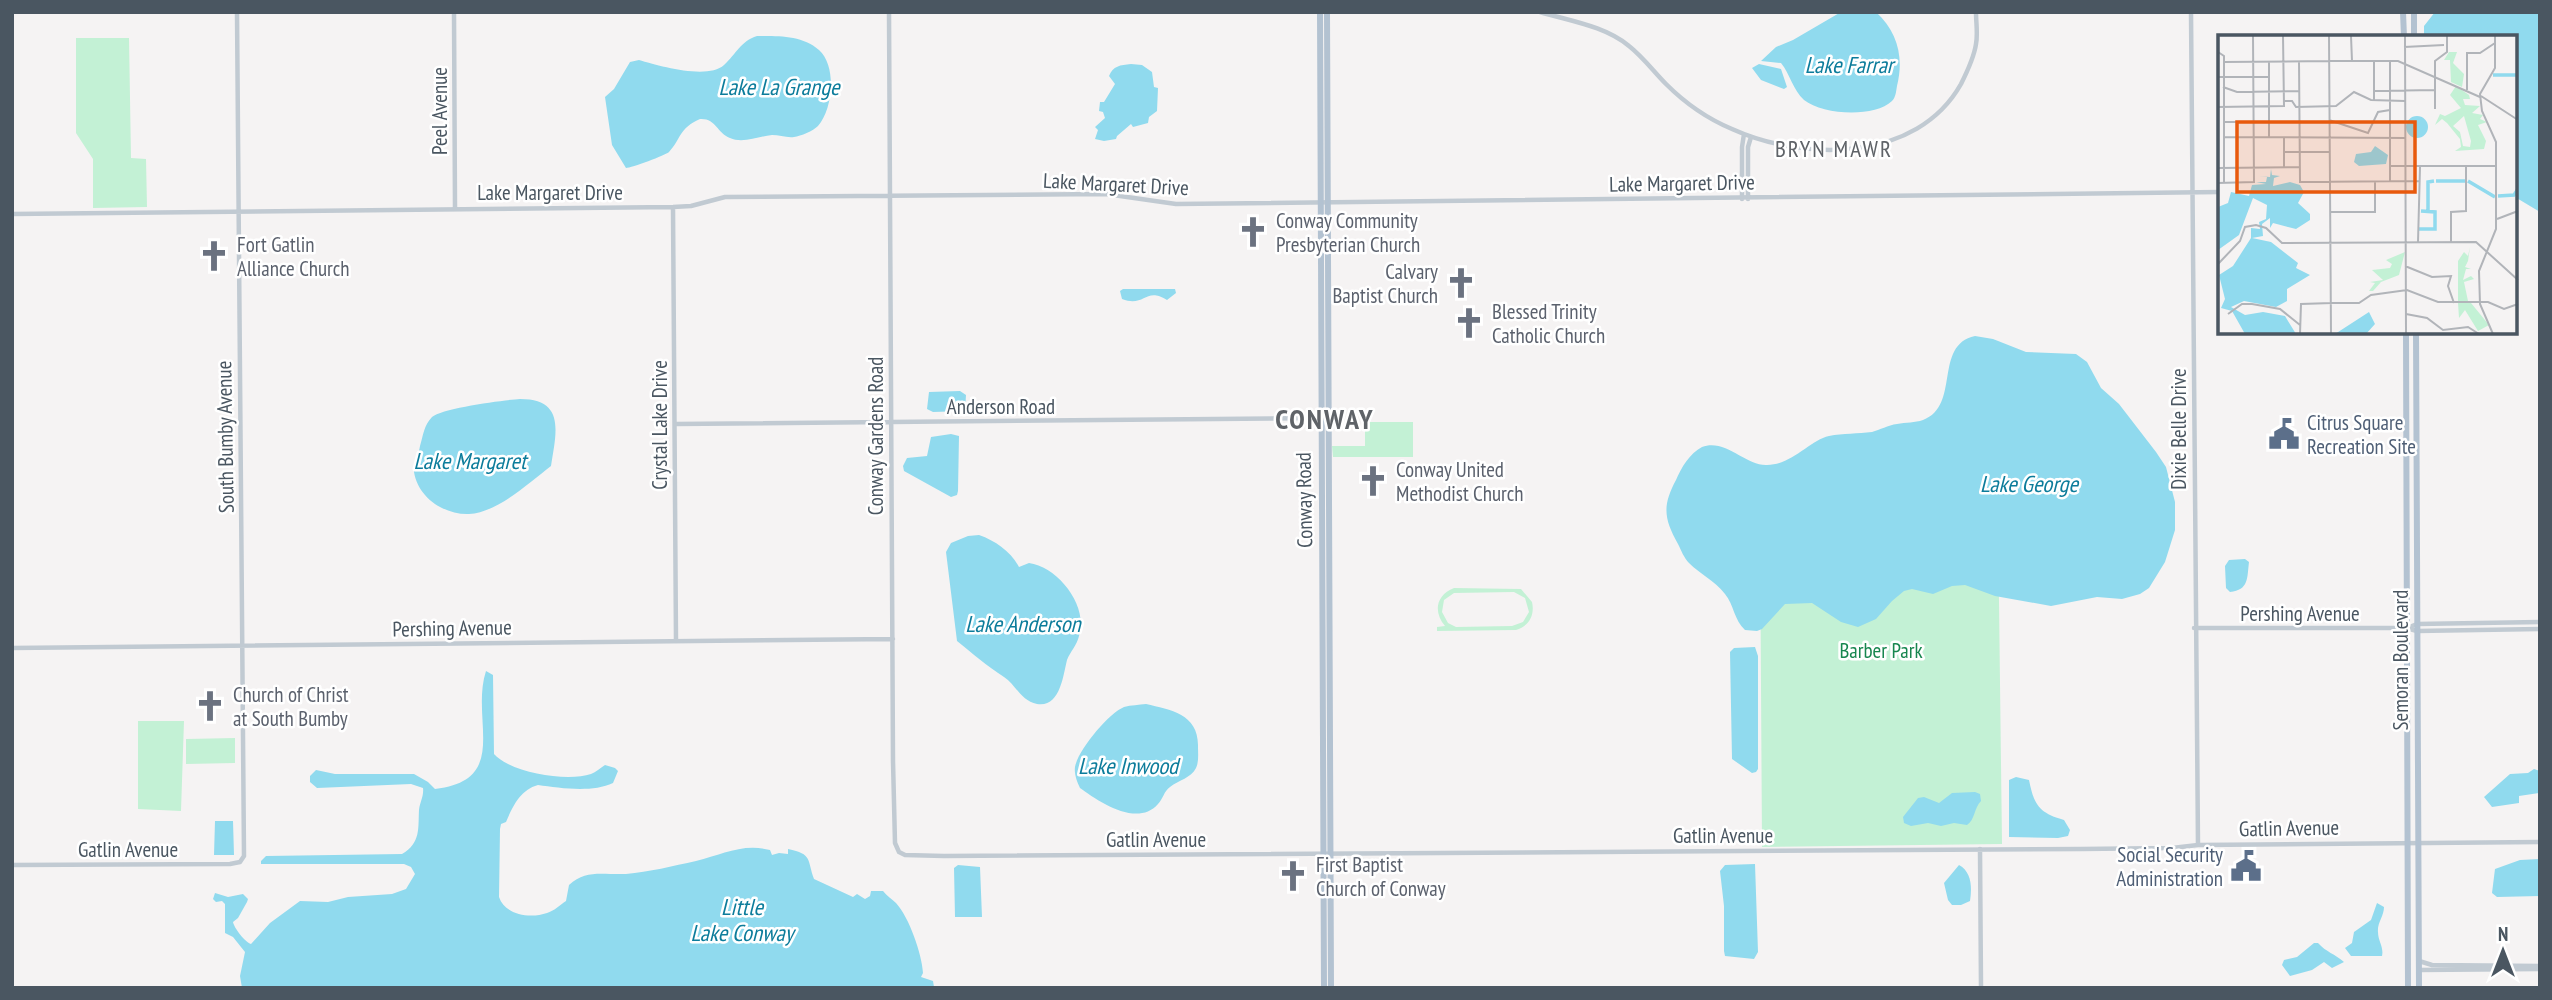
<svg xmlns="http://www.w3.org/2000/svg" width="2552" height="1000" viewBox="0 0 2552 1000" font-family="'PT Sans Narrow',sans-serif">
<rect width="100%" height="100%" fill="#f5f3f3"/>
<path fill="#c3f1d5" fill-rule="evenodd" d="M 76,38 L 129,38 L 131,158 L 146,159 L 147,207 L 93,208 L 93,159 L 76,133 Z
M 1365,422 L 1413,422 L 1413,457 L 1333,457 L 1332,446 L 1365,446 Z
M 1998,521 L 2002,844 L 1762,847 L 1760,525 Z
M 1454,588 L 1521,589 L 1532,602 C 1535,615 1529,626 1516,630 L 1437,631 L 1437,627 L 1445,626 C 1433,612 1436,595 1454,588 ZM 1454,593 L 1514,592 L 1525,598 L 1529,612 L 1523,622 L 1512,626 L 1456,627 L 1448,623 L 1442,612 L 1444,600 Z
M 138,721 L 184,721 L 181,811 L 138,809 Z
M 235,738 L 235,763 L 186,764 L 186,739 Z"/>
<path fill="#90daee" d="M 1841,12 L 1876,12 C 1898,32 1904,58 1897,86 C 1896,91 1896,97 1892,101 C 1874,118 1823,115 1804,100 C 1793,90 1790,74 1781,63 L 1761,61 L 1776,47 L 1793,40 Z
M 2435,12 L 2540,12 L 2540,212 L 2515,197 L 2515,37 L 2424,37 L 2424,26 Z
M 757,36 C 778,36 802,35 819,50 C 837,66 833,109 818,126 C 813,131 801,136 794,137 C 787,138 779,135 772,135 C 759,136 743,144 730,138 C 717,133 716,118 700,119 C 679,128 681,139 669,152 C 666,155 631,168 626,168 L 612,145 L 605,97 L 614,89 L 630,62 L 639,60 C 659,66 708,80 724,65 C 736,54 741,41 757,36 Z
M 1131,64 L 1142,65 L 1152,72 L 1154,87 L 1158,88 L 1157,111 L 1149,117 L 1148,123 L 1133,127 L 1131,124 L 1117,136 L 1116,139 L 1104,141 L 1095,139 L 1098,130 L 1095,127 L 1105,118 L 1103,112 L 1099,111 L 1100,102 L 1104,102 L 1115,84 L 1109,76 C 1113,66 1120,65 1131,64 Z
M 1759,64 L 1781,69 L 1787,87 L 1784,89 L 1761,80 L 1752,68 Z
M 1123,289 L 1175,289 L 1176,293 L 1167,300 C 1145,286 1145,308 1122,299 L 1120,291 Z
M 1975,336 L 1993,339 L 2026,352 L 2076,354 L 2087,362 L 2101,388 L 2119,404 L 2156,452 L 2166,467 L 2175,502 L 2175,530 L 2165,562 L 2149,588 L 2140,594 L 2122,599 L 2097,597 L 2051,606 L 1995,596 L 1965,585 L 1952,586 L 1933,594 L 1912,589 L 1904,591 L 1892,601 L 1876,619 L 1858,627 L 1841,622 L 1812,603 L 1785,604 L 1762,629 L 1757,631 L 1745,630 C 1734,620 1734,605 1725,594 C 1714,580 1700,574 1689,563 C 1684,558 1681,550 1678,544 C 1664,519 1662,506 1676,480 C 1681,468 1690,453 1702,447 C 1725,438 1746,466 1767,465 C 1792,465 1810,440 1829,436 C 1843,433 1858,434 1872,432 C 1880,430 1888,425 1897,424 C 1906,422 1915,423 1923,420 C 1961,406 1933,345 1975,336 Z
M 960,391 L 966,395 L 965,411 L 933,412 L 927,409 L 929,392 Z
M 520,399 C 566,399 556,433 551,466 C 530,482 497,513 469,514 C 445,515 418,498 414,472 C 414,465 419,453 420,446 C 423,436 424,425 432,417 C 442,408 504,400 520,399 Z
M 951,434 L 959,436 L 958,491 L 957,495 L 951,497 L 904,471 L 903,466 L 907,458 L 927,456 L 931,437 Z
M 979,535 C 996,541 1011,552 1019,567 L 1029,563 C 1058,567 1089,606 1079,636 C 1077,645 1070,652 1067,660 C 1063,676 1060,708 1037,704 C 1021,701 1016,685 1004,677 C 987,666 973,654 957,641 L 946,552 L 951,543 L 968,536 Z
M 2245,559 L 2249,562 C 2247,578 2249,590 2230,592 L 2226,588 L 2225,566 L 2229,560 Z
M 1755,647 L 1758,656 L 1758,769 L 1756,772 L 1752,773 L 1732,759 L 1730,652 L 1734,648 Z
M 486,671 L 493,675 L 494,754 C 511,773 567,782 591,774 C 596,772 600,768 605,765 L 615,768 L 618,771 L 613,783 C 592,793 560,788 538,785 C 520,790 513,806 506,822 L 501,824 L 500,829 L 499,897 C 505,915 530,919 547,913 C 554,911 560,905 566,901 L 569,885 C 586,869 603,875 626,874 C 649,872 673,866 696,861 C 722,855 742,843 770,850 L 772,855 L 779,853 L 788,854 L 788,849 C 813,854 807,860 814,879 L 853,897 L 857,894 L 865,899 L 870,896 L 871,891 L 883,891 C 887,896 892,899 896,903 C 909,917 922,954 923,973 L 921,977 L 933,981 L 934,987 L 954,988 L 242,988 L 240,976 L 245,952 L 233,937 L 225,933 L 225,904 L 222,901 L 216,902 L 213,899 L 215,893 L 228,897 L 243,894 L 248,899 L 247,902 L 238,918 L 233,922 C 234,928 245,942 251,944 L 270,923 L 300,901 L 328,902 L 348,897 L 392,894 L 406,889 L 415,874 L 411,867 L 404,864 L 261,864 L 261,861 L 266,856 L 402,854 C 421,843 418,828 419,810 C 420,802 424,796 423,788 L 411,784 L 317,788 L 310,782 L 310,776 L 316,770 L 335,774 L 414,774 L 428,782 L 435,789 C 511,780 470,720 486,671 Z
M 1146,704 C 1171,710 1199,714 1198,747 C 1198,753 1199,762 1196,768 C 1191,778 1179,780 1170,787 C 1164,791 1163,799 1158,804 C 1137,828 1098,801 1080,788 C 1077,782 1074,774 1075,767 C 1078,750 1109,713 1124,707 C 1131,705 1139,705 1146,704 Z
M 2534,769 L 2540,771 L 2539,793 L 2519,796 L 2519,803 L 2492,807 L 2484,797 L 2510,774 L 2528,773 Z
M 2016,777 L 2029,780 C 2034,805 2039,813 2064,820 L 2070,830 L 2068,836 L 2058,838 L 2009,837 L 2009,780 Z
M 1975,792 L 1980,794 L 1981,801 C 1974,808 1975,820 1967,825 L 1954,823 L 1941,826 L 1928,823 L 1911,826 L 1904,823 L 1903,817 L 1918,798 L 1924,797 L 1939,803 L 1952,793 Z
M 215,821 L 233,821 L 234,855 L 214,855 Z
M 2540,859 L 2540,896 L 2497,897 L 2492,893 L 2495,869 L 2520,860 Z
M 1755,864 L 1758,952 L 1754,959 L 1725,956 L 1724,951 L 1724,906 L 1720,871 L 1725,865 Z
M 958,865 L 980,867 L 982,917 L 955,917 L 954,868 Z
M 1959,865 C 1972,872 1972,888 1970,901 L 1961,905 L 1952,905 L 1948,900 L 1944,883 Z
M 2377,903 L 2384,907 C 2384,916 2377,923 2378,932 C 2378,941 2384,947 2382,956 L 2351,956 L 2345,948 L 2352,943 L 2354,932 L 2371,920 Z
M 2314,943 L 2318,943 C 2326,952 2335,954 2344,962 L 2332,968 L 2324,962 L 2312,970 L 2290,976 L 2282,965 L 2284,960 L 2297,957 Z"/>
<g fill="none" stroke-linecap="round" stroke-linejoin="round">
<path stroke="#c1cad2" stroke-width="4.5" d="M 454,12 L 455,209
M 889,12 L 893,761 L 895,843 L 899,852 L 905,855 L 944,856 L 2081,849 L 2172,848 L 2198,845 L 2540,842
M 1540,12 C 1570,21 1605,26 1629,46 C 1643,57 1654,72 1666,84 C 1685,103 1708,119 1732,129 C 1805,162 1917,162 1961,84 C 1967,72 1974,58 1976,44 C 1978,34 1976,23 1976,12
M 2191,12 L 2198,845
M 1742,199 L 1742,147 L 1744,134
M 1748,199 L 1748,147 L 1751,137
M 673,207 L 676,641
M 12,214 L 673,207 L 691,206 L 725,197 L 1106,194 L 1176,204 L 2220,192
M 675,424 L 1321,418
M 2194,628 L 2406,628 L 2417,631 L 2540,629
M 2407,628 L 2417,624 L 2540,622
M 12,648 L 893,639
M 1980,849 L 1981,988
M 12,865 L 230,864 L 240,862 L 244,856 L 237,12
M 2419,961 L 2432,965 L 2540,966
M 2419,970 L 2540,969"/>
<path stroke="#b3c2d1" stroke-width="6" d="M 1320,12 L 1324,988
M 1327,12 L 1331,988
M 2403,12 L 2404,37
M 2414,12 L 2414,37
M 2406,332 L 2408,988
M 2416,332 L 2419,988"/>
</g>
<defs>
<symbol id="church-bare" viewBox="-9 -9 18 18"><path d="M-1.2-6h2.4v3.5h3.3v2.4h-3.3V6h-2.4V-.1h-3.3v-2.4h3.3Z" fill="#6b7280" stroke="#fff" stroke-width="2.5" paint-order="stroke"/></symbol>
<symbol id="civic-bare" viewBox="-9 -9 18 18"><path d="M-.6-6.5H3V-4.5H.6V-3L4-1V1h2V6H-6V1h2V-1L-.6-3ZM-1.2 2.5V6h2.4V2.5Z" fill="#5c6f8a" stroke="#fff" stroke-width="2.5" paint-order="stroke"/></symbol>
</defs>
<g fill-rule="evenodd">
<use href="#church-bare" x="1231" y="210" width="44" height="44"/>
<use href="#church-bare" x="192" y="234" width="44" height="44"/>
<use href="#church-bare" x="1439" y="261" width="44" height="44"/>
<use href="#church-bare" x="1447" y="301" width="44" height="44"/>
<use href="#civic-bare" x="2262" y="412" width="44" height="44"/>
<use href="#church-bare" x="1351" y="459" width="44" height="44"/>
<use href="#church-bare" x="188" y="684" width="44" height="44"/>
<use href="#civic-bare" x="2224" y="844" width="44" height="44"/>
<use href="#church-bare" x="1271" y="854" width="44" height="44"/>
</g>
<g text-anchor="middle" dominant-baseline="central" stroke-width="5" stroke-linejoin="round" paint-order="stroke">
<g font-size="21" fill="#4a5661" stroke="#fff">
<text transform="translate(439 111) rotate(-90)">Peel Avenue</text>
<text transform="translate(1682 183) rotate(-1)">Lake Margaret Drive</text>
<text transform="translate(1116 184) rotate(3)">Lake Margaret Drive</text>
<text x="550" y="192">Lake Margaret Drive</text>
<text x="1001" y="406">Anderson Road</text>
<text transform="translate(659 425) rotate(-90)">Crystal Lake Drive</text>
<text transform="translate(2178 429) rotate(-90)">Dixie Belle Drive</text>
<text transform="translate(875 436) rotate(-90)">Conway Gardens Road</text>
<text transform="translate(225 437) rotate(-91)">South Bumby Avenue</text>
<text transform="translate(1304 500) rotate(-91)">Conway Road</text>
<text x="2300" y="613">Pershing Avenue</text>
<text transform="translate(452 628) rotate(-1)">Pershing Avenue</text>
<text transform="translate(2400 660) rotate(-90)">Semoran Boulevard</text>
<text transform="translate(2289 828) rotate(-1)">Gatlin Avenue</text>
<text x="1723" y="835">Gatlin Avenue</text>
<text x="1156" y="839">Gatlin Avenue</text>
<text x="128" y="849">Gatlin Avenue</text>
</g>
<g font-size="21" fill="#5b616d" stroke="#fff" text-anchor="start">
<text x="1276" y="220">Conway Community<tspan x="1276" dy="24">Presbyterian Church</tspan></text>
<text x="237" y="244">Fort Gatlin<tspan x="237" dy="24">Alliance Church</tspan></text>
<text x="1438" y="271" text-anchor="end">Calvary<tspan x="1438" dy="24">Baptist Church</tspan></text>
<text x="1492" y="311">Blessed Trinity<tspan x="1492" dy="24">Catholic Church</tspan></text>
<text x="1396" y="469">Conway United<tspan x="1396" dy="24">Methodist Church</tspan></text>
<text x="233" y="694">Church of Christ<tspan x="233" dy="24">at South Bumby</tspan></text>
<text x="1316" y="864">First Baptist<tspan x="1316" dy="24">Church of Conway</tspan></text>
</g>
<g font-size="21" fill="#4e5e75" stroke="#fff" text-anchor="start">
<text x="2307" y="422">Citrus Square<tspan x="2307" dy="24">Recreation Site</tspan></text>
<text x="2223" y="854" text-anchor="end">Social Security<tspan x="2223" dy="24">Administration</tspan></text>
</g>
<g font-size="21" fill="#17864f" stroke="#fff">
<text x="1881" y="650">Barber Park</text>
</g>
<g font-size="23" font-style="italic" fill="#0c7c9b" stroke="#fff">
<text x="1849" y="64">Lake Farrar</text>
<text x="779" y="86">Lake La Grange</text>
<text x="470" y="460">Lake Margaret</text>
<text x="2029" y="483">Lake George</text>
<text x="1023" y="623">Lake Anderson</text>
<text x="1128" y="765">Lake Inwood</text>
<text x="742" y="906">Little<tspan x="742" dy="26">Lake Conway</tspan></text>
</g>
<g font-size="23" letter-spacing="2" fill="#5f6368" stroke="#fff">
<text x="1834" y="148">BRYN MAWR</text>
</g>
<g font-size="28" font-weight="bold" letter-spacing="2" fill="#5f6368" stroke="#fff">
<text x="1325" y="418">CONWAY</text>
</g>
</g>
<g transform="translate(2218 35)">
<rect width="299" height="299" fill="#f5f3f3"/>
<path d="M 231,17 L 239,17 L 235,28 L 246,39 L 244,52 L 233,47 L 232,25 L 226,25 ZM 238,51 L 251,60 L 252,64 L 245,64 L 247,70 L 262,71 L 254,78 L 265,80 L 262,84 L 269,87 L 260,90 L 268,106 L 266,114 L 237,116 L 243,112 L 242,104 L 229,88 L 224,84 L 217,90 L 222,79 L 227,81 L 243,73 L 232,60 ZM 246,81 L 253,106 L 252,112 L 245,111 L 242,97 L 235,91 ZM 252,212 L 250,226 L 247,232 L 253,234 L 248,234 L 245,245 L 253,241 L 256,244 L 246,247 L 250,266 L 240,266 L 240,226 L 246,217 L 250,221 ZM 187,217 L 181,240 L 163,247 L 155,256 L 151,256 L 157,248 L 152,247 L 165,245 L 154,235 L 172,233 L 174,229 L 168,225 ZM 240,268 L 253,268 L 271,290 L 260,296 L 247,275 L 241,283 Z" fill="#c3f1d5" fill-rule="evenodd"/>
<path d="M188 92a11 11 0 1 1 22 0a11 11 0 1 1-22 0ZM 157,111 L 170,120 L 168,129 L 141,131 L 136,127 L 138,119 L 153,117 ZM 53,134 L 54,140 L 62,141 L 56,143 L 55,151 L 72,147 L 82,150 L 86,157 L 80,168 L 92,179 L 92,185 L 78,194 L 55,188 L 52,193 L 52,183 L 44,189 L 45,201 L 34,203 L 53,207 L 80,228 L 78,233 L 92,240 L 69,254 L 69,266 L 58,272 L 26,266 L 13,272 L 27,280 L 45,277 L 67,281 L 78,299 L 27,299 L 14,276 L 3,273 L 7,264 L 1,240 L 15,231 L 33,203 L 33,193 L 42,194 L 41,187 L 48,184 L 49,170 L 35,163 L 21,200 L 0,215 L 0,172 L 10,168 L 13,157 L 31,161 L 34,150 L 48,149 L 38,147 L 48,147 L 49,142 L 41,141 L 52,142 ZM 151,277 L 157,289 L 148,299 L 117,299 Z" fill="#90daee"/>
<path fill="none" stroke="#90daee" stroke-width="3.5" d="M 275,40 L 300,40M 218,146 L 247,146M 250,146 L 277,162M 280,161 L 296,160 L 300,154M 210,175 L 210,147 L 216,146M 201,194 L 217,194 L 217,177 L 203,176"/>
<path fill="none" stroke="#b1b4b9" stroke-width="2" d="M 111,1 L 113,299M 133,1 L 134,26M 187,1 L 188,299M 186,12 L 226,10M 0,17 L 6,21 L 6,148M 51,26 L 51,102M 81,26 L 82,147 L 202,146M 111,26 L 180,26 L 262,62M 172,26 L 172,146M 5,27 L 111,26M 0,42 L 51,42M 5,52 L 19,57 L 81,56M 249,55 L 249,18 L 262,18 L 277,8M 156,56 L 217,55M 263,61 L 300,85M 66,66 L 74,66 L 78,72 L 118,71 L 136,57 L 153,65 L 187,66M 156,66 L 156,26M 0,72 L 66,71 L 65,1M 217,74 L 217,26 L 229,17 L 229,1M 111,85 L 150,98 L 160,77 L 172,75M 6,87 L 81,87M 6,102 L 188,103M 66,102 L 66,132M 66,117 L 112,117M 172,131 L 278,131M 0,133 L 82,132M 0,148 L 36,147 L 35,1M 113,177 L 157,177 L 157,147M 279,184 L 300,176M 200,207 L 202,132M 233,207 L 233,177 L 248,176 L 248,130M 0,229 L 22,206 L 27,192 L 38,190 L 48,193 L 64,208 L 258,207 L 300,245M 187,231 L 214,242 L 233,241 L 230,251 L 236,268M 113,268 L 141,268 L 153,260 L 189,255 L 220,267 L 270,267 L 286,274 L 300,269M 10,279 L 24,269 L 34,269 L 62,274 L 82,290M 188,279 L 209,283 L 225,295 L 250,292 L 261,299M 82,299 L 83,269 L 114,268M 275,299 L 262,269 L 261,236 L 278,194 L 278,107 L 264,76 L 262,59 L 277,33 L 277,1"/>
<path fill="#e8590c" fill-opacity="0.15" stroke="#e8590c" stroke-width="3.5" d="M 19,87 L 197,87 L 197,157 L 19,157 Z"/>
<rect width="299" height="299" fill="none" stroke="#4a5661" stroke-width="3.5"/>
</g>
<rect width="2552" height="1000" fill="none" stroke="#4a5661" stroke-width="28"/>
<g transform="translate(2503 951)" stroke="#ffffff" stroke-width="5" paint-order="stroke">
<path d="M0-5L12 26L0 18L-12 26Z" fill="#4a5661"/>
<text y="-10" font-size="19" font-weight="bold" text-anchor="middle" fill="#4a5661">N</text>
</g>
</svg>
